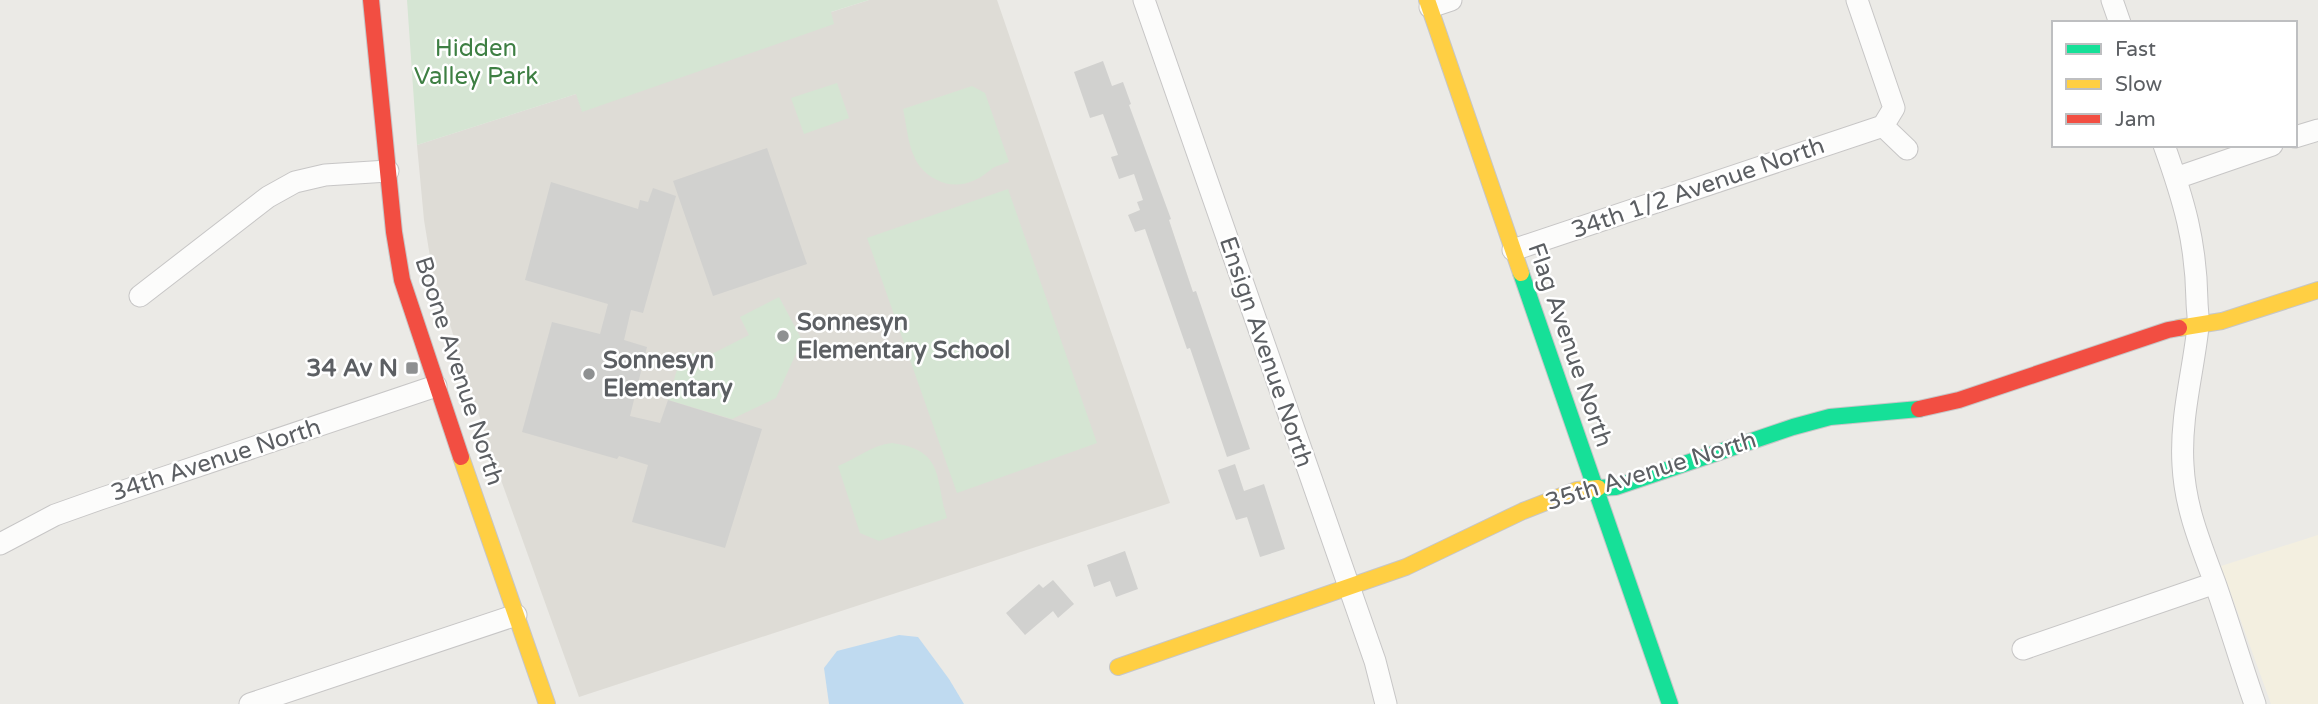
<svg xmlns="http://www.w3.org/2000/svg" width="2318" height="704" viewBox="0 0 2318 704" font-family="'Varela Round',sans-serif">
<rect width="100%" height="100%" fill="#ebeae6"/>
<path fill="#f3efe0" d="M 2318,535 L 2318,704 L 2271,704 L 2221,566 Z"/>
<path fill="#dedcd6" d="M 869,0 L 997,0 L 1170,503 L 579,697 L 492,455 L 432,269 L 424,220 L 417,145 Z"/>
<path fill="#d5e5d3" d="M 407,0 L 869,0 L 831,12 L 834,24 L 582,112 L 576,94 L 417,145 Z
M 837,83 L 849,118 L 804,134 L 791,98 Z
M 972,86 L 985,93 L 1009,162 C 1004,164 998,165 993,168 C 987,172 982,177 975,180 C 962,186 949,186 937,180 C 908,166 909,136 903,109 Z
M 1008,189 L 1097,443 L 957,493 L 867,238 Z
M 779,297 L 802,340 L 776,398 L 732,419 L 668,400 L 682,353 L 708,356 L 749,335 L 740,317 Z
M 892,443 C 945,450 935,479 947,518 L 879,541 L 860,533 L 838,466 C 858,458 872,445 892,443 Z"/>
<path fill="#bfdaf0" d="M 899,635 L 918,637 L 949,679 L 964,704 L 829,704 L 824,668 L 837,651 Z"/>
<path fill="#d1d1cf" d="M 1103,61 L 1112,86 L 1123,82 L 1131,104 L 1129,105 L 1171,219 L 1169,220 L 1193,292 L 1196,291 L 1250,449 L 1227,457 L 1190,348 L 1187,349 L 1145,229 L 1135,232 L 1128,215 L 1140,210 L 1137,202 L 1143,200 L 1134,174 L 1119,179 L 1111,157 L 1118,155 L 1103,114 L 1090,118 L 1074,72 Z
M 767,148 L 807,264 L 713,296 L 673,181 Z
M 551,182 L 638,209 L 640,200 L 648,202 L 653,188 L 676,196 L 643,313 L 631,310 L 624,340 L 647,347 L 630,416 L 660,423 L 668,400 L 762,429 L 725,548 L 632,522 L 648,465 L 619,456 L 617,459 L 522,432 L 552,322 L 600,334 L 608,304 L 525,280 Z
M 1235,464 L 1244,491 L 1264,484 L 1285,549 L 1260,557 L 1247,517 L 1236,520 L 1218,470 Z
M 1125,551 L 1138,589 L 1116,597 L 1110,581 L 1094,587 L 1087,565 Z
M 1053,580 L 1074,604 L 1058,618 L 1053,611 L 1025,635 L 1006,613 L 1039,584 L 1043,588 Z"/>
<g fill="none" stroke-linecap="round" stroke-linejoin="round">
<defs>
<path id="street" d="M 1144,0 L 1375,661 L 1386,704
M 1857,0 L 1894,108 L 1883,126
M 2112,0 L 2120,23
M 1430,7 L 1451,0
M 1883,126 L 1907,149
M 2295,137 L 2318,130
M 2164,145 C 2184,201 2196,241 2197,301 C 2197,309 2199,319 2198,327 C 2193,373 2180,418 2183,465 C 2185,507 2200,543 2215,583 C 2229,623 2241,664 2255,704
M 2176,178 L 2272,145
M 1513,250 L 1883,126
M 140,296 L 268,197 L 295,182 L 325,175 L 388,171
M 0,544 L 55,515 L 103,498 L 436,386
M 2023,649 L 2215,583
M 250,704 L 516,615"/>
<path id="fast" d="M 1521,273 L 1670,704
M 1598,488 L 1616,487 L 1793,427 L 1830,417 L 1919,409"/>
<path id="slow" d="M 1427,0 L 1521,273
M 2179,328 L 2222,321 L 2318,290
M 461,457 L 547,704
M 1118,667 L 1406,567 L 1523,511 L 1577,490 L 1598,488"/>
<path id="jam" d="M 371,0 L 394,232 L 402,280 L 461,457
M 1919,409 L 1959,400 L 2168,330 L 2179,328"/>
</defs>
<use href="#street" stroke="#c7c6c6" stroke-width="23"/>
<use href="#fast" stroke="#c6c6c7" stroke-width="18"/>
<use href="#slow" stroke="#c6c6c7" stroke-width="18"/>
<use href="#jam" stroke="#c6c6c7" stroke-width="18"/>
<use href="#street" stroke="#fcfcfb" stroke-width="21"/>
<use href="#fast" stroke="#16e098" stroke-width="16"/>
<use href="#slow" stroke="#ffcf43" stroke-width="16"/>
<use href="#jam" stroke="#f24e42" stroke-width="16"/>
</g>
<g fill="#8e9091" stroke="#fff" stroke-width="2.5">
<circle cx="783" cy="336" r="7"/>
<rect x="405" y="361" width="14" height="14" rx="3.5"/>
<circle cx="589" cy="374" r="7"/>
</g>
<g text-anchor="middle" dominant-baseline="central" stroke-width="5" stroke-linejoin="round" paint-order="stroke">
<g font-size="24" fill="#3e7f43" stroke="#fff">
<text x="476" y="48">Hidden<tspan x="476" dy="28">Valley Park</tspan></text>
</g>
<g font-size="24" fill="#5c5f63" stroke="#fff">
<text transform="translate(1698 188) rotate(-19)">34th 1/2 Avenue North</text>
<text transform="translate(1570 345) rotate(71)">Flag Avenue North</text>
<text transform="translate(1266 352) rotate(71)">Ensign Avenue North</text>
<text transform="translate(459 371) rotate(72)">Boone Avenue North</text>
<text transform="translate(216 460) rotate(-18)">34th Avenue North</text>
<text transform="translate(1651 471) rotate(-17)">35th Avenue North</text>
</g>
<g font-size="24" font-weight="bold" fill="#5c5f63" stroke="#fff" text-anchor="start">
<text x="797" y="322">Sonnesyn<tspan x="797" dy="28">Elementary School</tspan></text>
<text x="603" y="360">Sonnesyn<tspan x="603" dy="28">Elementary</tspan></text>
<text x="398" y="368" text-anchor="end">34 Av N</text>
</g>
</g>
<rect x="2052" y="21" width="245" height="126" fill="#ffffff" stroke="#bebfc1" stroke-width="2"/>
<rect x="2066" y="44" width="35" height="10" fill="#16e098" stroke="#bebfc1" stroke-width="2"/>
<text x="2115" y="56" font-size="21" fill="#5c5f63">Fast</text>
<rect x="2066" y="79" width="35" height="10" fill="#ffcf43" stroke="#bebfc1" stroke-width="2"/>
<text x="2115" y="91" font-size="21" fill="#5c5f63">Slow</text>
<rect x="2066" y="114" width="35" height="10" fill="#f24e42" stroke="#bebfc1" stroke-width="2"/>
<text x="2115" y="126" font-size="21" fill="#5c5f63">Jam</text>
</svg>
